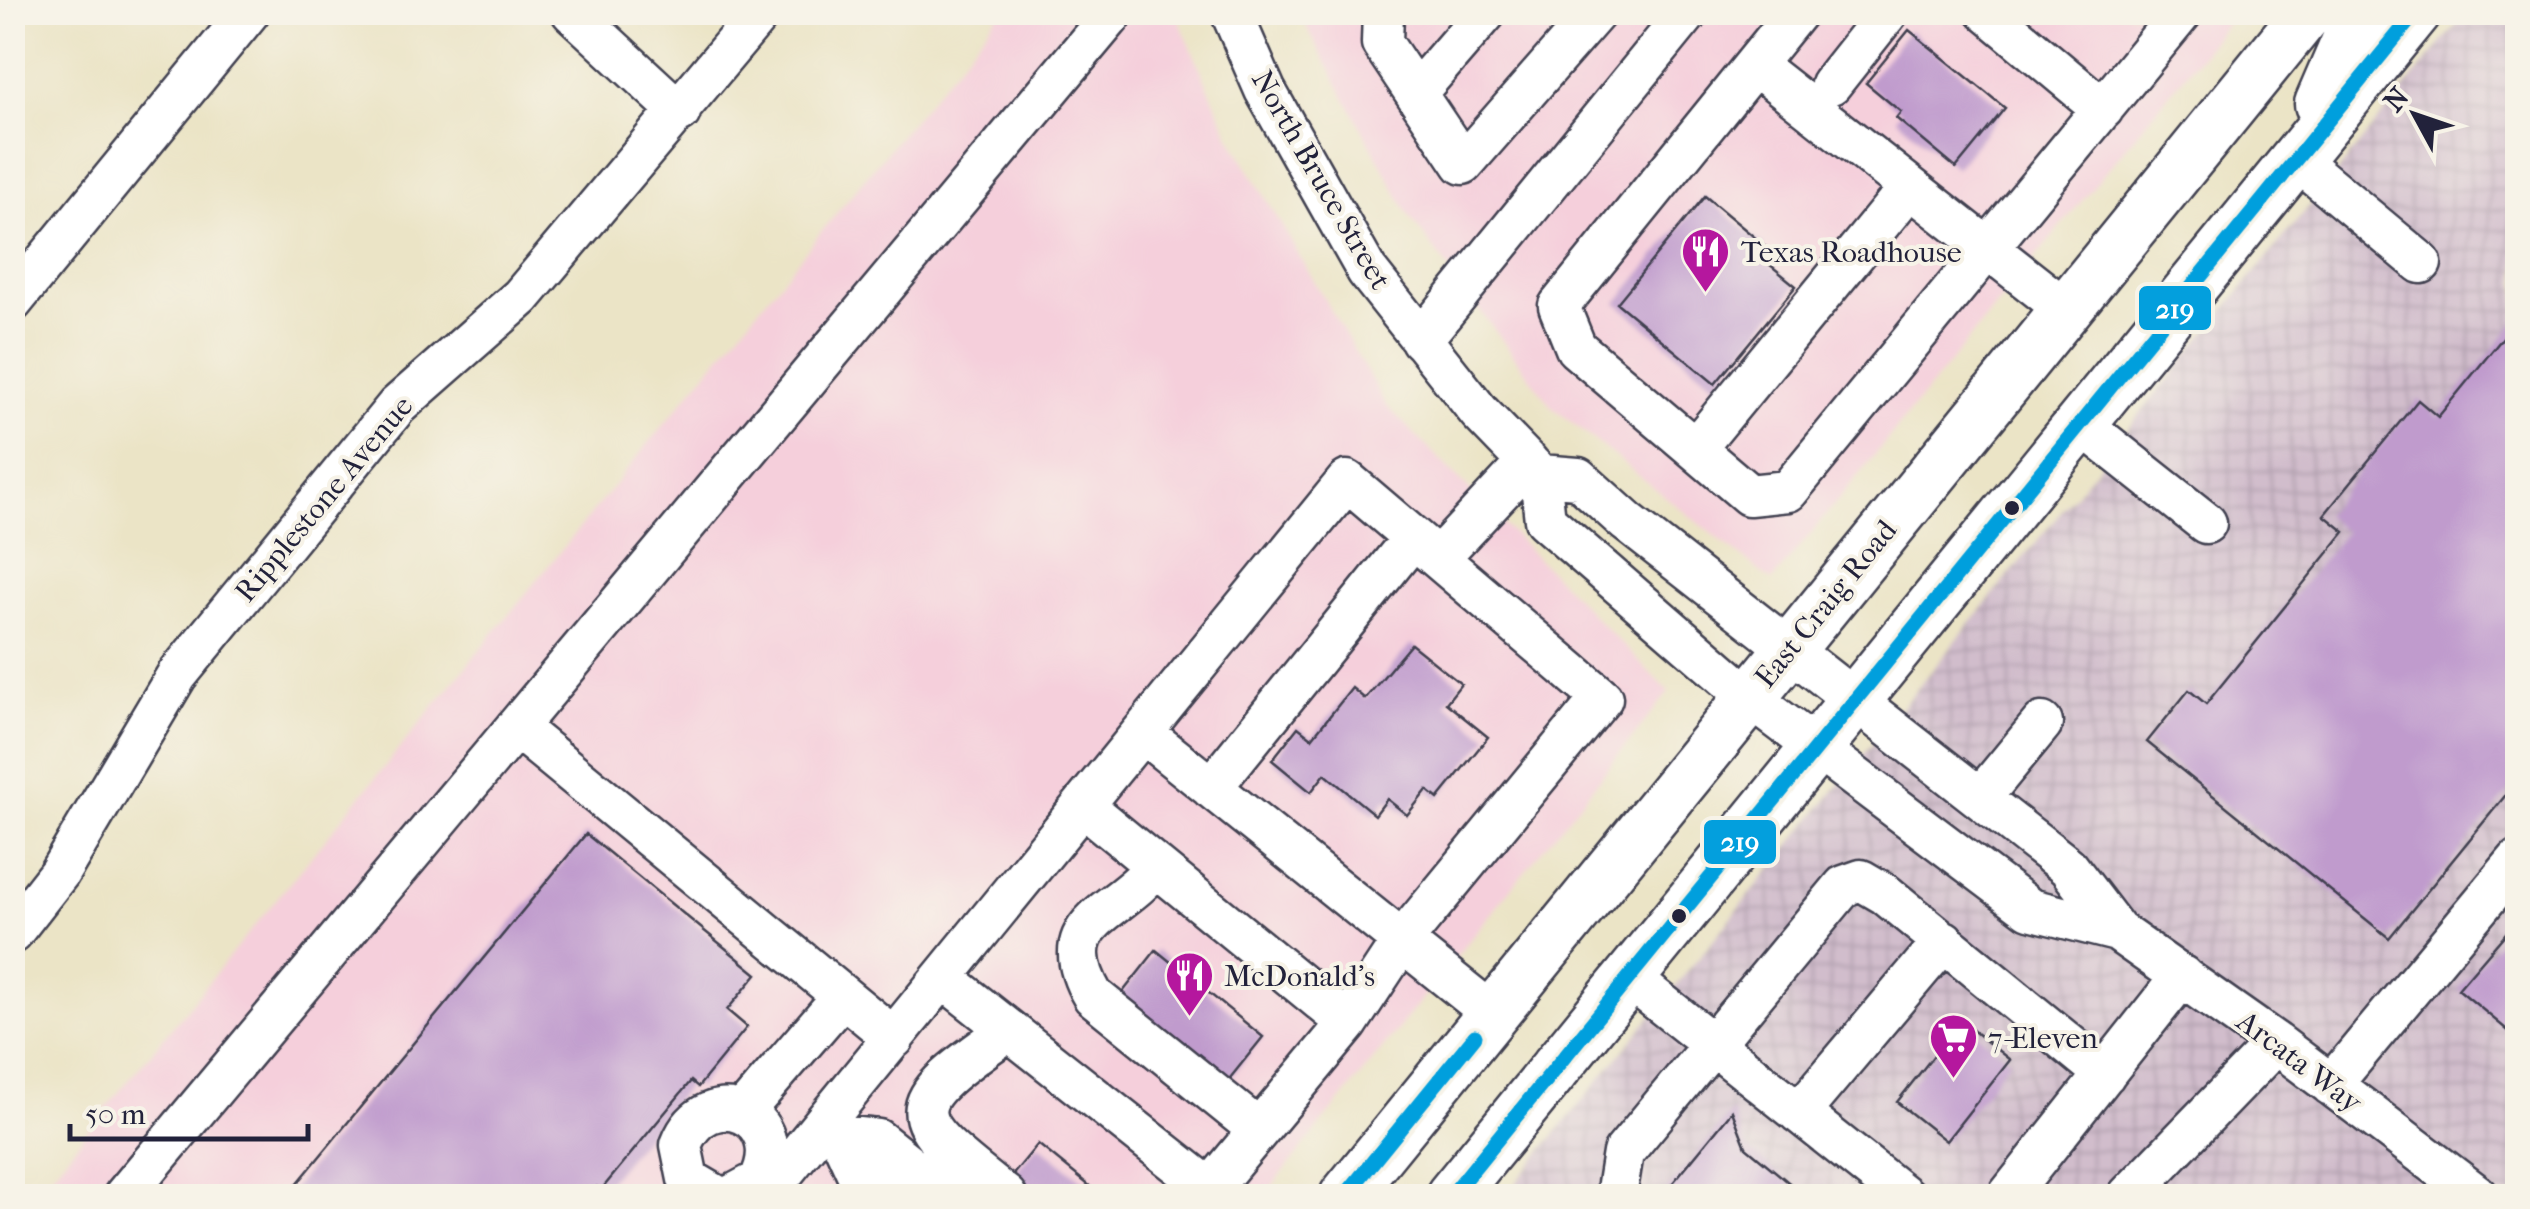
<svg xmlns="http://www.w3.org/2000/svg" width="2530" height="1209" viewBox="0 0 2530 1209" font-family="'IM FELL French Canon',serif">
<defs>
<pattern id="industrial-grid" width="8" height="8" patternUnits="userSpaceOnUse" patternTransform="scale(2.5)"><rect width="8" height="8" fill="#d1bdcc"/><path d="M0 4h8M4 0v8" fill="none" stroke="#b3a2b0"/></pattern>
</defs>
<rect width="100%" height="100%" fill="#f7f3e8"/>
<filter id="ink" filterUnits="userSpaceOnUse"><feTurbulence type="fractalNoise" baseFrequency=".01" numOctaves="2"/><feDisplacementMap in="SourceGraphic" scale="20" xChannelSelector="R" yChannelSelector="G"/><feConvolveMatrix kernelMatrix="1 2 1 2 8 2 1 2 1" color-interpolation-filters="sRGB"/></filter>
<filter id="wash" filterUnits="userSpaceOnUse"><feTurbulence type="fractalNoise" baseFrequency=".0048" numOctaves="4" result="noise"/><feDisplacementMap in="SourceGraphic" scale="40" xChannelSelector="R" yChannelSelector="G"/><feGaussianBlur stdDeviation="2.25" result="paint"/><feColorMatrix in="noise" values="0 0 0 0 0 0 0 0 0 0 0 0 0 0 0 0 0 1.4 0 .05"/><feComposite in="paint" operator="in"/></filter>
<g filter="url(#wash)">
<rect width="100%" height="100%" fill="#ebe4c6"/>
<path fill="#f5cfdb" d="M 1000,13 L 1176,13 L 1230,136 L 1386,405 L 1669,692 L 1264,1196 L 34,1196 Z
M 1299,13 L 2235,13 L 1772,581 L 1552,407 L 1410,217 Z"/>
<path fill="url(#industrial-grid)" d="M 2466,13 L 2517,13 L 2517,1196 L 1505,1196 Z"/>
<g id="blocks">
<path fill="#c09bcd" d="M 1909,30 L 2005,108 L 1956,168 L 1896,118 L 1901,112 L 1866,83 Z
M 1705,196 L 1765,246 L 1758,255 L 1796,286 L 1715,384 L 1617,303 Z
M 2518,319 L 2518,780 L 2389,938 L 2147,742 L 2189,690 L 2206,704 L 2345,532 L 2324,515 L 2418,400 L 2438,417 Z
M 1411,644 L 1461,684 L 1446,703 L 1488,737 L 1438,799 L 1427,790 L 1407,815 L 1387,799 L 1375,815 L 1325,774 L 1311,792 L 1272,760 L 1298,727 L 1312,738 L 1352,688 L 1365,699 Z
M 586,834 L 757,974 L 727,1010 L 747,1027 L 698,1087 L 691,1081 L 601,1190 L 597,1187 L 590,1196 L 287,1196 Z
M 2518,919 L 2518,1039 L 2458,989 Z
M 1156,950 L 1263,1037 L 1222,1088 L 1115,1002 Z
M 1961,1021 L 2010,1060 L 1946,1141 L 1897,1102 Z
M 1732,1111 L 1746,1147 L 1805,1196 L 1662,1196 Z
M 1038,1144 L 1102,1196 L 1023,1196 L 1006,1183 Z"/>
</g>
</g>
<g filter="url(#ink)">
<use href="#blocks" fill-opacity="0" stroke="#403f50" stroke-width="2.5"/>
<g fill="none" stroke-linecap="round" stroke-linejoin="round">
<defs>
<path id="minor" d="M 572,12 L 680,112
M 1231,12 L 1265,90 L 1367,271 L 1479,412 L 1540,475 L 1545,520 L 1749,697 L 2030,909 L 2117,931
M 1383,12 L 1382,43 L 1463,164 L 1596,12
M 1797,12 L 1559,306 L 1576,348 L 1749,495 L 1788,491 L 2182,12
M 1987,12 L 2103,109
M 1755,65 L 2065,309
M 1831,84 L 1888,12
M 1416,93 L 1486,12
M 2297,160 L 2421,263
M 12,302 L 249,12
M 1421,340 L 1688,12
M 2081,424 L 2206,523
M 1695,449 L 1909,188
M 1540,475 L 1578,478 L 1627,522 L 2068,867 L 2117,931 L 2276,1043 L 2478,1196
M 1438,558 L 1528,462
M 516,727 L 894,1038
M 1211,788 L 1413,538
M 1981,797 L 2042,723
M 1156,866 C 1118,915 1049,920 1093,996 L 1259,1130
M 12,933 L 59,873 L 177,675 L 397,406 L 521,297 L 761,12
M 1628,977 L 1904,1196
M 943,978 L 1210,1189 L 1348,1023 L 1083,806
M 1348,1023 L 1402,941 L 1493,1014
M 2331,1085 L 2518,860
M 742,1113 L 843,996
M 1799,1113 L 1944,941
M 825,1123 L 840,1136 L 857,1173 L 886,1196
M 840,1136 L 878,1140 L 948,1196
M 124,1196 L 1114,12
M 717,1196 L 688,1179 L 681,1145 C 707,1078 793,1116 759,1181 L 731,1196
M 764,1196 L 1347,481 L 1602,698 L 1402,941 L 1143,733
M 1006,1196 C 901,1113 895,1110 1009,1030
M 1616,1196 L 1623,1153 L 1844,886 L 1861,880 L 1885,894 L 2105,1074
M 2008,1196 L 2182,976
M 2128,1196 L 2276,1043"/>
<path id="major" d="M 2320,104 L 2354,25 L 2363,12
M 1345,1196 L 2308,12
M 1451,1196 L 2416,12"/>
</defs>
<use href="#minor" stroke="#403f50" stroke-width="45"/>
<use href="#major" stroke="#403f50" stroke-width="55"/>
<use href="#minor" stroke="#fff" stroke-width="40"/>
<use href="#major" stroke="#fff" stroke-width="50"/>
<defs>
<path id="bus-1" d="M 1345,1196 L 1475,1036
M 1451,1196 L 2416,12"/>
</defs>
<use href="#bus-1" stroke="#f7f3e8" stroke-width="22"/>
<use href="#bus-1" stroke="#039fdd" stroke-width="15"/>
</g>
</g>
<defs>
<symbol id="restaurant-pin" viewBox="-11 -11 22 30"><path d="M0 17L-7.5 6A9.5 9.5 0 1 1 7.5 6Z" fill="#b5179e" stroke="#f7f3e8"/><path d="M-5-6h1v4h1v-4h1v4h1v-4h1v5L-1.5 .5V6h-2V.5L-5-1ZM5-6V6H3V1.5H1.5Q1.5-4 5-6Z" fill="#fff"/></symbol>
<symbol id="supermarket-pin" viewBox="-11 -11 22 30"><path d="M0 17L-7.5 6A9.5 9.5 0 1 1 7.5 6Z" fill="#b5179e" stroke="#f7f3e8"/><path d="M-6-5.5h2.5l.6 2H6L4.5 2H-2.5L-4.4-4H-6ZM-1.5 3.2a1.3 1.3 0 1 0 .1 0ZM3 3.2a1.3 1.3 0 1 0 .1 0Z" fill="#fff"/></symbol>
</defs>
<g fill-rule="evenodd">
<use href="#restaurant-pin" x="1678" y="224" width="55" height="75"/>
<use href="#restaurant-pin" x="1162" y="948" width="55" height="75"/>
<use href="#supermarket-pin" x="1926" y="1010" width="55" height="75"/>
</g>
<g fill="#22223b" stroke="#f7f3e8" stroke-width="4">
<circle cx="2012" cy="508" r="9"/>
<circle cx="1679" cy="916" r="9"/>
</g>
<g text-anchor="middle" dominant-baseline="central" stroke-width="8" stroke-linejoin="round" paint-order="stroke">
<g font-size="30" fill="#22223b" stroke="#f7f3e8">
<text transform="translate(1321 180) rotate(60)">North Bruce Street</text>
<text transform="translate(324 499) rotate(-50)">Ripplestone Avenue</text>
<text transform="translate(1826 604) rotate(-51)">East Craig Road</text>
<text transform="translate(2299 1062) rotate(37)">Arcata Way</text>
</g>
<g font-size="30" fill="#22223b" stroke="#f7f3e8" text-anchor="start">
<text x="1741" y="252">Texas Roadhouse</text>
<text x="1224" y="976">McDonald's</text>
<text x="1988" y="1038">7-Eleven</text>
</g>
</g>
<g stroke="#f7f3e8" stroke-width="4">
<rect x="2137" y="284" width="76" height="48" rx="10" fill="#039fdd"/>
<rect x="1702" y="818" width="76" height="48" rx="10" fill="#039fdd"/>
</g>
<g font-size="28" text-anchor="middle" font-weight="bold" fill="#fff">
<text x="2175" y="318">219</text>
<text x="1740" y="851">219</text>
</g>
<rect width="2530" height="1209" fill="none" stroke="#f7f3e8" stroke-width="50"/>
<g transform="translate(2415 115) rotate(310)" stroke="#f7f3e8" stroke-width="8" paint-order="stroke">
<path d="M0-8L18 38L0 25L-18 38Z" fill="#22223b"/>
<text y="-15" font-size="28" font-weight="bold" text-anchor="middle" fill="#22223b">N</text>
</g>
<path d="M70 1124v15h238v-15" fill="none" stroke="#22223b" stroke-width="5"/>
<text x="85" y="1124" font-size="30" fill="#22223b" stroke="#f7f3e8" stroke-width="8" paint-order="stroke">50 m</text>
</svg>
